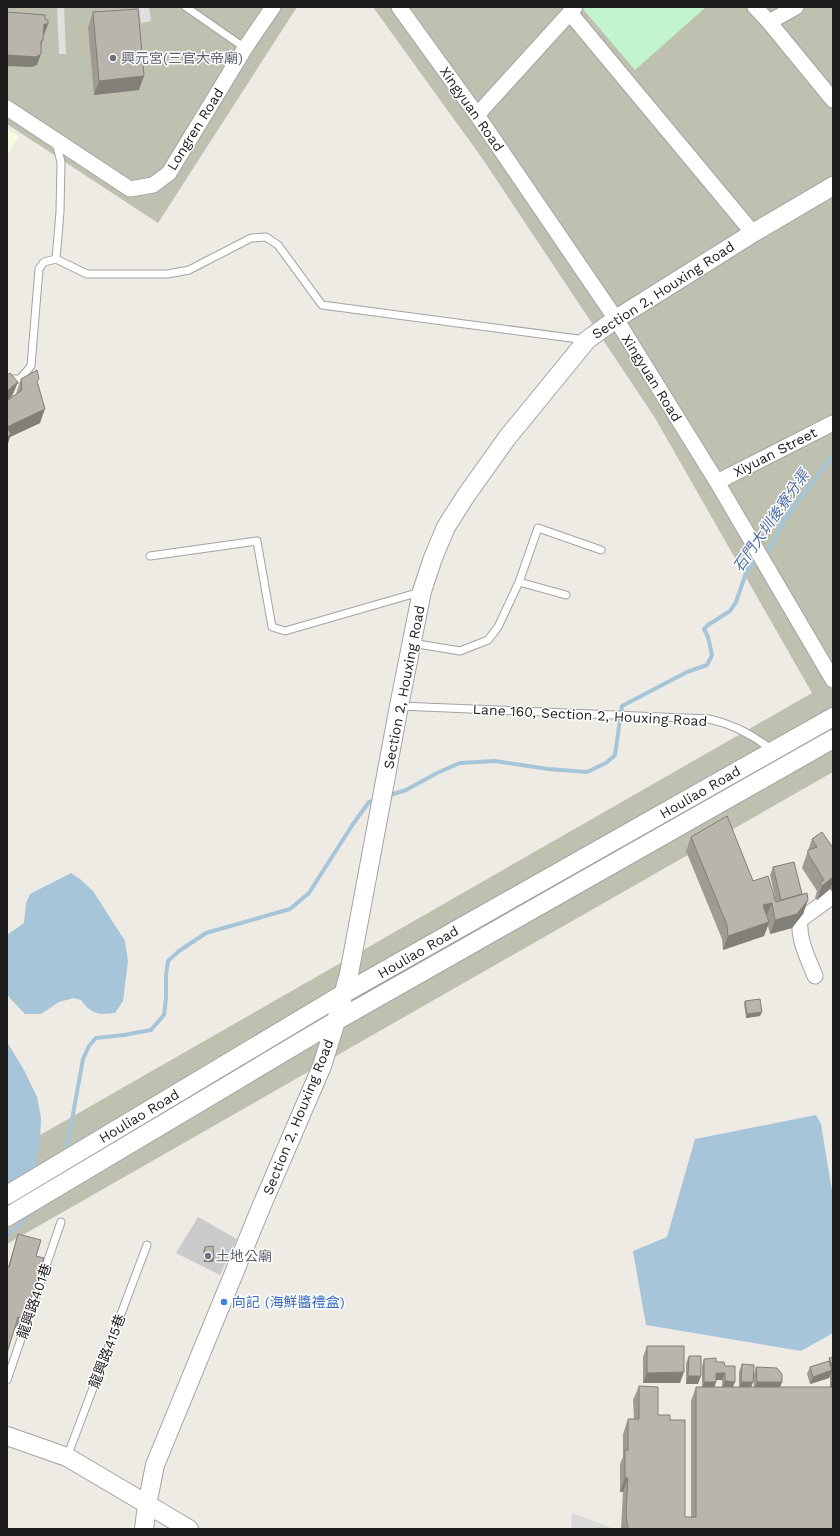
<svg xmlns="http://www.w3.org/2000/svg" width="840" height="1536" viewBox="0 0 840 1536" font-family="'Work Sans','Noto Sans TC',sans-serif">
<rect width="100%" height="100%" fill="#edebe3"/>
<path fill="#dad9d9" d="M 572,1513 L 614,1529 L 571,1529 Z"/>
<path fill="#f7fcdc" d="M 7,128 L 19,136 L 7,155 Z"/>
<path fill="#cacaca" d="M 198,1217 L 237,1239 L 220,1275 L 176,1253 Z"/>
<path fill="#bec1af" d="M 7,7 L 297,7 L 158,223 L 7,124 Z
M 373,7 L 833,7 L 833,772 L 7,1244 L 7,1154 L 812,693 L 655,418 L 482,158 Z"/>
<path fill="#c2f5ce" d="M 584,7 L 706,7 L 635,70 L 583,9 Z"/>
<path fill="#e0e0e0" d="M 57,7 L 64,7 L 66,54 L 59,54 Z
M 139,7 L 149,7 L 151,21 L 141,23 Z"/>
<path fill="#a6c5d8" d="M 71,873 L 80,879 L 93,891 L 125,941 L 128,961 L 123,1001 L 115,1013 C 98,1015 91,1014 81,1000 L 74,998 L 59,1002 L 41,1014 L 25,1014 L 9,997 L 7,993 L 7,935 L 24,923 L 26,903 L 30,894 Z
M 7,1042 L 24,1070 L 37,1097 L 41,1118 L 40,1142 L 35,1169 L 10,1197 L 7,1204 Z
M 816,1115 L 821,1124 L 833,1197 L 833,1333 L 801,1351 L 646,1325 L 633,1251 L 667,1237 L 695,1139 Z"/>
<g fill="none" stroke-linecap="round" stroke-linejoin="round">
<path stroke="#a6c5d8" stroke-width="4" d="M 763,556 L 773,543 L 784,520 L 833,455
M 387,796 L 406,790 L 437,773 L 460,763 L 495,761 L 548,769 L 587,772 L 606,763 L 615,755 L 622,706 L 687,672 L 707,665 L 712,655 L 708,637 L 704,629 L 708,625 L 730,611 L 736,602 L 747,570 L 758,560
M 66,1153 L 83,1059 L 89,1046 L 96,1038 L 124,1035 L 151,1030 L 164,1015 L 166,998 L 166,975 L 168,961 L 179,951 L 206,933 L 290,909 L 309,893 L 353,824 L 369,802 L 377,799
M 7,1235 L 21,1224 L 28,1213"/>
<defs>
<path id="service" d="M 186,7 L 245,48
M 56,143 L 61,162 L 60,212 L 56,259
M 7,379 L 20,379 L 31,366 L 39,269 L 44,262 L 56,259 L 87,274 L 168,274 L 189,270 L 251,238 L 266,237 L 278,245 L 322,305 L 586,340
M 150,556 L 257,541 L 272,627 L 285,631 L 420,592
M 519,582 L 566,595
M 412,643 L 460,651 L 488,640 L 498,627 L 519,582 L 538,528 L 601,550
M 400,706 L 709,719 C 732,724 755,736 773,751
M 7,1380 L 61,1222
M 67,1457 L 147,1245"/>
<path id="minor" d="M 399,7 L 477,115 L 616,319 L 717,482 L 833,680
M 755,7 L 769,22 L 833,100
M 570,13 L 753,233
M 769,22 L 796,7
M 7,108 L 130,189 L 153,185 L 169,173 L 245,48 L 273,7
M 477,115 L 575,7
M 717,482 L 833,423
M 815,976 C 808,958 798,940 800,920 L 833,896"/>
<path id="tertiary" d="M 7,1195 L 343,994 L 833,717
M 7,1217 L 336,1021 L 833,739
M 7,1436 L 67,1457 L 189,1529
M 144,1529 L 147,1505 L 155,1465 L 262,1205 L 322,1066 L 336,1021 L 349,974 L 399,706 L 422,591 L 433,558 L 446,527 L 465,497 L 507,438 L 587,340 L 616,319 L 753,233 L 833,186"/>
</defs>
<use href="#service" stroke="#a3a3a3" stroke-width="9"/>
<use href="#minor" stroke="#a3a3a3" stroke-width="17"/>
<use href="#tertiary" stroke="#a3a3a3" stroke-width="20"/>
<use href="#service" stroke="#fff" stroke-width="7"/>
<use href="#minor" stroke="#fff" stroke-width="15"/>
<use href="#tertiary" stroke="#fff" stroke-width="18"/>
</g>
<path fill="#9f9b94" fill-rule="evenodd" d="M 93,12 L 139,90 L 94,95 L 88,27 Z
M 7,375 L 18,382 L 12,396 L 8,400 L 16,394 L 21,379 L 38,383 L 40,423 L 10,437 L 7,446 Z
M 691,837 L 753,881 L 776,902 L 770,875 L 773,867 L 808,900 L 803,914 L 792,928 L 770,934 L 768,926 L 764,936 L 723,950 L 722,939 L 686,851 Z
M 812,839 L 833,848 L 833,891 L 832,892 L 830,889 L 817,900 L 815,898 L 817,891 L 802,868 L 803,865 Z
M 745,1001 L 760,1016 L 746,1018 L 744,1004 Z
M 18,1234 L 36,1256 L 25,1319 L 21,1330 L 15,1328 L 8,1267 Z
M 205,1247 L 214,1258 L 213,1262 L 204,1262 L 203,1251 Z
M 647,1346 L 680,1383 L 643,1383 L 643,1357 Z
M 689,1356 L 698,1384 L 686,1384 L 686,1363 Z
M 833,1357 L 833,1529 L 621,1529 L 623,1492 L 620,1492 L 620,1464 L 623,1457 L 623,1434 L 628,1419 L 634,1419 L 633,1400 L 639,1386 L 658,1415 L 685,1517 L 691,1517 L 691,1401 L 696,1387 L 702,1387 L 702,1366 L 704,1359 L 716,1362 L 725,1366 L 733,1387 L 739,1387 L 739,1372 L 742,1364 L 754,1374 L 756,1367 L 782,1382 L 780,1387 L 830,1387 L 830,1376 L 829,1378 L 810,1384 L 807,1374 L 810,1367 L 829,1361 L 829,1358 ZM 753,1377 L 754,1387 L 751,1387 L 753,1382 ZM 716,1380 L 722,1380 L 722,1387 L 714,1387 Z"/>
<path fill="#827e78" d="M 44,24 L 48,24 L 44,35 Z
M 43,40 L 39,51 L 41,41 Z
M 41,54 L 37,65 L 32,67 L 7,66 L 7,55 Z
M 144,76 L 139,90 L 94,95 L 99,81 Z
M 18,382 L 12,396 L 7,400 L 7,391 Z
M 45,409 L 40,423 L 10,437 L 7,446 L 7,427 Z
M 833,877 L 833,881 L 830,889 L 817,900 L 822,886 Z
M 808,900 L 803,914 L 792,928 L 770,934 L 775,920 Z
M 772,903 L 766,917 L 763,905 Z
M 769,922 L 764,936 L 723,950 L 728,936 Z
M 762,1012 L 760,1016 L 746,1018 L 747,1014 Z
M 214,1258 L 213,1262 L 204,1262 L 205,1259 Z
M 832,1370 L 829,1378 L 810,1384 L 813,1377 Z
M 684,1372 L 680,1383 L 643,1383 L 647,1373 Z
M 716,1373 L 725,1373 L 722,1380 L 714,1380 Z
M 688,1376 L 701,1376 L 698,1384 L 686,1384 Z
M 832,1380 L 833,1380 L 833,1387 L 830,1387 Z
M 725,1381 L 735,1382 L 732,1389 L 722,1389 Z
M 704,1382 L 716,1382 L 714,1389 L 702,1389 Z
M 741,1382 L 753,1382 L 750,1390 L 739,1389 Z
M 757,1382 L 782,1382 L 779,1389 L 754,1389 Z
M 625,1478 L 628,1478 L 623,1492 L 620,1492 Z"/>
<path fill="#b9b4ac" stroke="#827e78" d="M 138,9 L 144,76 L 99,81 L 93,12 Z
M 7,12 L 45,15 L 45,19 L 48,20 L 48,24 L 44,24 L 43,40 L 41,41 L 41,54 L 36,57 L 7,55 Z
M 37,370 L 39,379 L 37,381 L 45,409 L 7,427 L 7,398 L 8,400 L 22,390 L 21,379 Z
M 10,373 L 18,382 L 7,391 L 7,375 Z
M 7,427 L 11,434 L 7,437 Z
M 727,816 L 753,881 L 768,876 L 776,902 L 807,893 L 808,900 L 797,914 L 775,920 L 772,903 L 763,905 L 769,922 L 728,936 L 727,925 L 691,837 Z
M 822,832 L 833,848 L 833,877 L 822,886 L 820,883 L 824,880 L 808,854 L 808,850 L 817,847 L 812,839 Z
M 794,862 L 802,894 L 781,900 L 773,867 Z
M 760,999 L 762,1012 L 747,1014 L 745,1001 Z
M 18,1234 L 41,1240 L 36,1256 L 44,1258 L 25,1319 L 18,1317 L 7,1353 L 7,1266 L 9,1267 Z
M 213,1246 L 214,1258 L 205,1259 L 205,1247 Z
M 647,1346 L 684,1346 L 684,1372 L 647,1373 Z
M 689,1356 L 701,1356 L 701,1376 L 688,1376 Z
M 833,1357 L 833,1380 L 832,1380 L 832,1366 L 829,1358 Z
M 716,1358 L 716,1362 L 724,1362 L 725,1366 L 735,1366 L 735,1382 L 725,1381 L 725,1373 L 716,1373 L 716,1382 L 704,1382 L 704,1359 Z
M 829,1361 L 832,1370 L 813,1377 L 810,1367 Z
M 742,1364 L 754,1365 L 753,1382 L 741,1382 Z
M 756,1367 L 777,1368 L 782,1374 L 782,1382 L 757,1382 Z
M 639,1386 L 658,1387 L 658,1415 L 670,1415 L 670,1420 L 685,1420 L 685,1517 L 696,1517 L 696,1387 L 833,1387 L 833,1529 L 628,1529 L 628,1527 L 627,1523 L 626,1512 L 628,1478 L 625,1478 L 625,1450 L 628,1450 L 628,1419 L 639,1419 Z"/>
<g fill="#6b7280" stroke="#fff" stroke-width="1.5">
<circle cx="113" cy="58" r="4"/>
<circle cx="208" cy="1256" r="4"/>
</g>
<circle fill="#3f7fe0" stroke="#fff" stroke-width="1.5" cx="224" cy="1302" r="4"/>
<g text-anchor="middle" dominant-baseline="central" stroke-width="3" stroke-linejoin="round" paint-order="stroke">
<g font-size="14" fill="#5b616d" stroke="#fff" text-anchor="start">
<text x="121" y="58">興元宮(三官大帝廟)</text>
<text x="216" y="1256">土地公廟</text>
</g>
<g font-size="14" fill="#1c1c1c" stroke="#fff">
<text transform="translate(472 109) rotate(55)">Xingyuan Road</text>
<text transform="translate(195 129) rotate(-58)">Longren Road</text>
<text transform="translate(663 290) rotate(-33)">Section 2, Houxing Road</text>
<text transform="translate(652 378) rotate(58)">Xingyuan Road</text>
<text transform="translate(775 452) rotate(-27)">Xiyuan Street</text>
<text transform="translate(404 687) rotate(-79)">Section 2, Houxing Road</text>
<text transform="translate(590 715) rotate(3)">Lane 160, Section 2, Houxing Road</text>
<text transform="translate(700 792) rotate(-30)">Houliao Road</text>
<text transform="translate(418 952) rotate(-30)">Houliao Road</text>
<text transform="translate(139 1116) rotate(-31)">Houliao Road</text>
<text transform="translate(298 1117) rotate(-68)">Section 2, Houxing Road</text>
<text transform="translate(34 1301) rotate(-71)">龍興路401巷</text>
<text transform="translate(107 1351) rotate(-69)">龍興路415巷</text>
</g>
<g font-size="14" fill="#366cbe" stroke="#fff" text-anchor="start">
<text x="232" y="1302">向記 (海鮮醬禮盒)</text>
</g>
<g font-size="15" font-style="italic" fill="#506da5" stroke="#fff">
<text transform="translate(771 521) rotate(-55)">石門大圳後寮分渠</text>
</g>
</g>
<rect width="840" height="1536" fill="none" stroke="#1c1c1c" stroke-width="16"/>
</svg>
